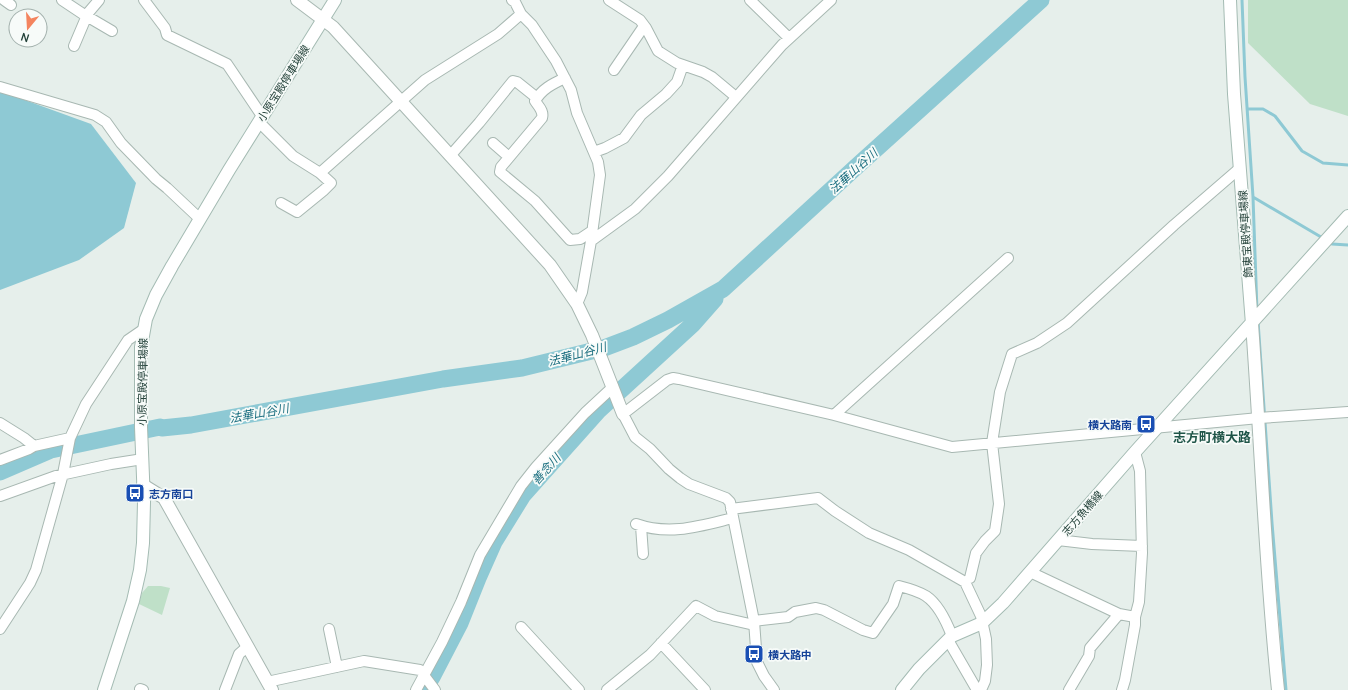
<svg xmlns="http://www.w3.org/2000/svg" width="1348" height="690" viewBox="0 0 1348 690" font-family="Manrope,'Noto Sans JP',sans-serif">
<rect width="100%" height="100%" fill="#e6efeb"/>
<path fill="#bfe0c8" d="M 1248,0 L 1348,0 L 1348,116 L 1310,104 L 1248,43 Z
M 148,586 L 161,586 L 170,588 L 162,615 L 139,604 L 142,593 Z"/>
<path fill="#8ec9d4" d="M 0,91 L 91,124 L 136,183 L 124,228 L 79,260 L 0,290 Z"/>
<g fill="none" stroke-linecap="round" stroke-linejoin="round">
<path stroke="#8ec9d4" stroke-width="3" d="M 1242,0 L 1245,77 L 1253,197 L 1257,311
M 1247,109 L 1263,109 L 1275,116 L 1302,151 L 1323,163 L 1348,165
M 1253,197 L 1321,237
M 1332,244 L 1348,245
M 1258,321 L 1272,523 L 1286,690"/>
<path stroke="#8ec9d4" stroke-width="17" d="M 0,472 L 51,450 L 160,427 L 162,428 L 191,425 L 443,379 L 522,368 L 604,348 L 633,337 L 668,320 L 723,289 L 856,167 L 1041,0
M 424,690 L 432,677 L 460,623 L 478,578 L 494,542 L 523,495 L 598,411 L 693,324 L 715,299"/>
<defs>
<path id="minor" d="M 4,0 L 11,5
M 62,0 L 83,14 L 112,31
M 144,0 L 165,28 L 167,35 L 227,64 L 262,116
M 512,0 L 515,2 L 521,14 L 532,25 L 556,61 L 571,90 L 577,113 L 598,162 L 600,175 L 591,241 L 582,292 L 577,304
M 609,0 L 640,20 L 646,28 L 658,51 L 677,63 L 703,72 L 712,77 L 736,97
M 750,0 L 789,38
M 74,46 L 88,13 L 99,0
M 614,70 L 642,29 L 646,28
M 565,78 C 552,84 542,89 535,101 C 539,107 544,111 542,118 L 501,167 L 500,172 L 535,201 L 570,240 L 580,239 L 592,231
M 0,87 L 95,115 L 106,122 L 121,143 L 156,179 L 167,188 L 200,219
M 259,122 L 293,156 L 320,173 L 331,183 L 324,190 L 297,212 L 281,203
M 493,143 L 509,157
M 594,152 L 605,148 L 624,138 L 641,115 L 666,94 L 677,82 L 683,65
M 450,156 L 479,123 L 513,81 L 517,82 L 537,98
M 320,173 L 425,80 L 498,34 L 521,14
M 591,241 L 635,209 L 668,176 L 782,45 L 831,0
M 834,415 L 1008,258
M 0,423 L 24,438 L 34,446 L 70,438
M 0,460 L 29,449 L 34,446
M 0,496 L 56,476 L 111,464 L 143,459
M 731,509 L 818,498 L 835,511 L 869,533 L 909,550 L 965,582 L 981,616 L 986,639 L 987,665 L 985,681 L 981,690
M 636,524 C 670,536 700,526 733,518
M 641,526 L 643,554
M 1058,540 L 1092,544 L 1142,546
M 1030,572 L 1119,614 L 1135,617
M 970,578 L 976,553 L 985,541 L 995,531 L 999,504 L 992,443 L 1000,392 L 1012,354 L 1037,343 L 1067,323 L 1174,225 L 1240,168
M 754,621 L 788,617 L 795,612 L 816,608 L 824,610 L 863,630 L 873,633 L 893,604 L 899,586 C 907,588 918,591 926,596 C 938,604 947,623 952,636
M 521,627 L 579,690
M 0,629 L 30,583 L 36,570 L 63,474 L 70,438 L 86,404 L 128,340 L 144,329
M 329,629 L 337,667
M 948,640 L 977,690
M 661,643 L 705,690
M 267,682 L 364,661 L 420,670 L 435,690
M 140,689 L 143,690
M 225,690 L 239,654 L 247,647
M 416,690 L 442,642 L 461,602 L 480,555 L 521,486 L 536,467 L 585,413 L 613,387
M 607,690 L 650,655 L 696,606 L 715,616 L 754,625
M 774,690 L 764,676 L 757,662 L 754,621 L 730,502 L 726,498 L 689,484 L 680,478 L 669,469 L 650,449 L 635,437 L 623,414 L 667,380 L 673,378 L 679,379 L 834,415 L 952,447 L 1259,418 L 1348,412
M 1069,690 L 1089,656 L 1090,648 L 1119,614
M 1122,690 L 1125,680 L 1135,625 L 1135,617 L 1139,602 L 1142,553 L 1140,471 L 1135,452"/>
<path id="tertiary" d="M 297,0 L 333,27 L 550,265 L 577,304 L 592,335 L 623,414
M 1252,324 C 1261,446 1265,568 1278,690
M 143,485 L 164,498 L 272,690"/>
<path id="secondary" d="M 1230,0 L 1234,94 L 1252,324
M 104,690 L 133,601 L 140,570 L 143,543 L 144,502 L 141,427 L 141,347 L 146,319 L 156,295 L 172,266 L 229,170 L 335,0
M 902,690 L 919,669 L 952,636 L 982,623 L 1003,603 L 1135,452 L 1348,216"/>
</defs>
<use href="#minor" stroke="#a8b8b2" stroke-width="12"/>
<use href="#tertiary" stroke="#a8b8b2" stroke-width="14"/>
<use href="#secondary" stroke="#a4bbb3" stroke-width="14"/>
<use href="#minor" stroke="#fff" stroke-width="10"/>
<use href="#tertiary" stroke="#fff" stroke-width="12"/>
<use href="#secondary" stroke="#fff" stroke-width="12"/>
</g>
<defs>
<symbol id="bus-square" viewBox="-11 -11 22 22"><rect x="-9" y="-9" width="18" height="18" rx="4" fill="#1a4fb4" stroke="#f7fbf9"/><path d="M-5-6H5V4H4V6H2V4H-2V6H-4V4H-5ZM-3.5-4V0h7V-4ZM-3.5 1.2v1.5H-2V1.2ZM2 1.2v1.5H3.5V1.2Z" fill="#fff"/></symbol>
</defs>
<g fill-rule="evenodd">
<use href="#bus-square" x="1135" y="413" width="22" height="22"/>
<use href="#bus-square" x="124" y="482" width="22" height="22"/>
<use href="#bus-square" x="743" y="643" width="22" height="22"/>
</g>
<g text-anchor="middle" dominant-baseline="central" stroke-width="3.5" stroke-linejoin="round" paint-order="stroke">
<g font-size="11" fill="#24423a" stroke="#f7fbf9">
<text transform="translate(283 83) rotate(-58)">小原宝殿停車場線</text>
<text transform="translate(1245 234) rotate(-94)">飾東宝殿停車場線</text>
<text transform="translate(142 382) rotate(-89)">小原宝殿停車場線</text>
<text transform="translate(1082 513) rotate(-49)">志方魚橋線</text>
</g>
<g font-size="11" font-weight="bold" fill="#164399" stroke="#f7fbf9" text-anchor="start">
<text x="1132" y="424" text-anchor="end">横大路南</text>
<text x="149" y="493">志方南口</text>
<text x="768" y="654">横大路中</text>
</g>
<g font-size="12" font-style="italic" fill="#1c6f80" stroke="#f7fbf9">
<text transform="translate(853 171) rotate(-42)">法華山谷川</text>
<text transform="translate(577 354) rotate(-15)">法華山谷川</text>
<text transform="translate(259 413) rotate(-10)">法華山谷川</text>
<text transform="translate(546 469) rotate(-48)">善念川</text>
</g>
<g font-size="13" font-weight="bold" fill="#1f5548" stroke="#f7fbf9">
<text x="1212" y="437">志方町横大路</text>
</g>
</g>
<g transform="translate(28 28) rotate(198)"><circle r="19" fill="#f7fbf9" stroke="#a3b1ad"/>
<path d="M0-3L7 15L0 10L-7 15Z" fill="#f4845f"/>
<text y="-6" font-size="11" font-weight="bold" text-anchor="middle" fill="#24423a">N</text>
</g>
</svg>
